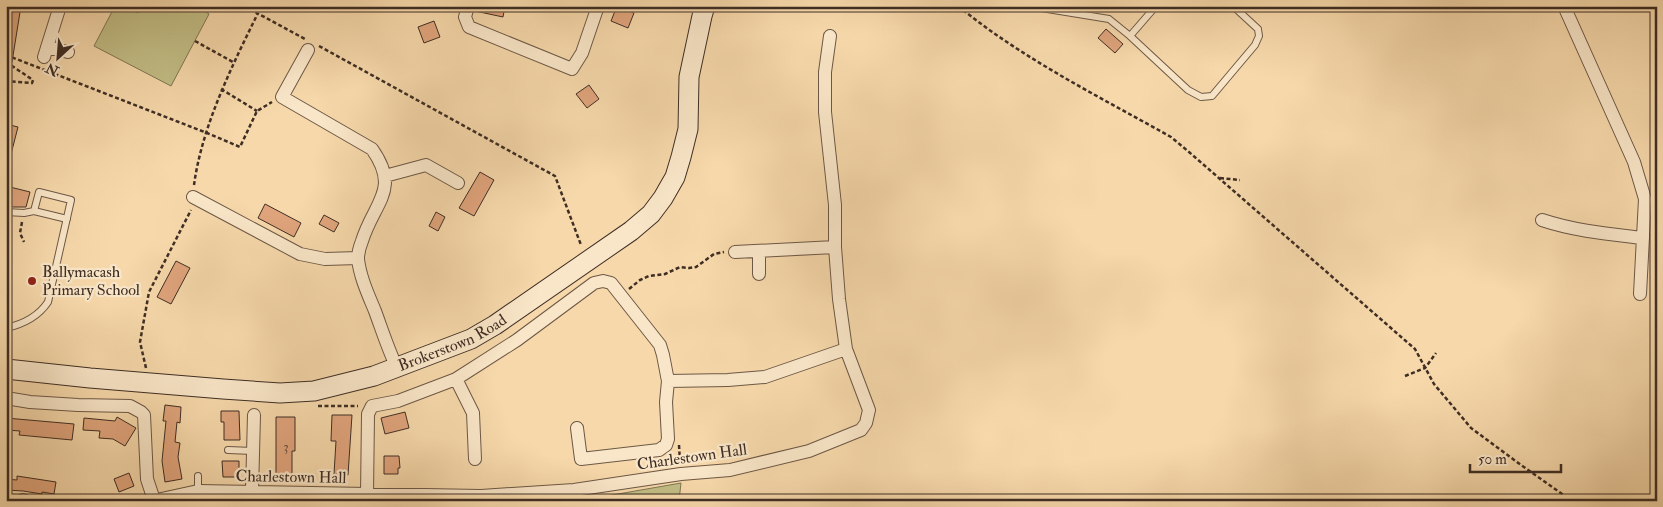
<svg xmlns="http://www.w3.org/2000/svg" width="1663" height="507" viewBox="0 0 1663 507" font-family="'IM FELL Double Pica',serif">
<rect width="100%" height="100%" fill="#f6d8aa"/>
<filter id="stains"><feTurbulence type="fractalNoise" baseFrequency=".004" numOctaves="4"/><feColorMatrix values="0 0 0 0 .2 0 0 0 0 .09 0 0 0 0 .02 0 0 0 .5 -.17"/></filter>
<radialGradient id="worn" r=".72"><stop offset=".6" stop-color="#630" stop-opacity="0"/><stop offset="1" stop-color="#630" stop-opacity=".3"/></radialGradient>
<path fill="#c2bd85" stroke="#807654" d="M 115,6 L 125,6 L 138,13 L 142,6 L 196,6 L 209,14 L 171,86 L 94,46 Z
M 681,483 L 679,501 L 591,501 L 595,498 Z"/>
<path fill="#e0a47c" stroke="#3f2e24" d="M 8,6 L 21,6 L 12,62 L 6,61 L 6,13 Z
M 476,6 L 505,6 L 503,17 L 475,11 Z
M 617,6 L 634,13 L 628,28 L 611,21 Z
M 434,21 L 440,37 L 424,43 L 418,27 Z
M 1106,29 L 1123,44 L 1115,53 L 1098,38 Z
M 589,85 L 599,99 L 587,108 L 576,94 Z
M 6,124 L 18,127 L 10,158 L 6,157 Z
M 480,172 L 494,180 L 474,216 L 459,208 Z
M 6,186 L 30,192 L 26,207 L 14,207 L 6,206 Z
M 265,204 L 301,223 L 294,237 L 258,218 Z
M 436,212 L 445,217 L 438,231 L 429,226 Z
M 324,215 L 339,223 L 334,232 L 319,224 Z
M 176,261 L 190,268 L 171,304 L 157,297 Z
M 165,405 L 181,407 L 180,423 L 177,422 L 175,442 L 180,443 L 178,457 L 182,479 L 165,482 L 162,461 L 166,421 L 163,421 Z
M 221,411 L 239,411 L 240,440 L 224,440 L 224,422 L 221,422 Z
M 405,412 L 409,428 L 385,434 L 381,418 Z
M 332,415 L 352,415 L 348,475 L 334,474 L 336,441 L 331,441 Z
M 117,417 L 136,428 L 125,446 L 113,439 L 99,438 L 100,431 L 83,430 L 84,418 L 115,421 Z
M 276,417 L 295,417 L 295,451 L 292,451 L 292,478 L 276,478 Z
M 6,418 L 74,424 L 72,440 L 19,435 L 20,431 L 6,430 Z
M 384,456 L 399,456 L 400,468 L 398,468 L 398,474 L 384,474 Z
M 222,461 L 239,461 L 239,477 L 223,477 Z
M 129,473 L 134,486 L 119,492 L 114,479 Z
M 17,476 L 56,482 L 54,494 L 42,492 L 42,494 L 23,491 L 6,490 L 6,479 L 17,480 Z"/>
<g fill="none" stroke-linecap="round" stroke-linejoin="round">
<defs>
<path id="lane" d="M 1029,6 L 1109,19 L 1130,36 L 1156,6
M 1130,36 L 1188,90 L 1201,97 L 1212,96 L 1255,45 L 1259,36 L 1258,29 L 1233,6
M 6,212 L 24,213 L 34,211
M 6,328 C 24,324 38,317 48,302 L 71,200 L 39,192 L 34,211 L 67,219
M 228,450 L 253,451
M 198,476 L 198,491"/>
<path id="street" d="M 468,6 L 465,17 L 469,27 L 572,69 L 582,53 L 598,6
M 1564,6 L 1634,162 L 1645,199 L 1640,294
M 47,47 L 68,52
M 308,50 L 282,97 L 372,149 C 401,190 374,202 362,241 C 360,246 358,253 358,259 C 360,277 368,294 375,311 C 382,330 388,349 397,368
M 44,57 L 60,6
M 385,176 L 426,165 L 458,183
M 193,197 L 300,254 L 325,259 L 358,258
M 1542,220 C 1575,231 1609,234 1643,238
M 735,252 L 835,247
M 759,274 L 759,251
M 456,379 L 473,413 L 475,459
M 668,381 L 728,380 L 765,377 L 846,349
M 6,398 L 30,402 L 78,405 L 130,406 L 141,412 L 144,415 L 147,479 L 154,500
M 252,492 L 254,415
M 367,495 L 368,414 L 372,406 L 398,401 L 456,379 L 517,340 L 594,283 L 603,281 L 611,283 L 660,345 L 663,355 L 668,381 L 666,402 L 668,439 L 666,445 L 659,450 L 581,459 L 577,428
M 23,501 L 23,500
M 152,501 L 198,491 L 481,496 L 574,490 L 681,474 L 730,470 L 809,451 L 861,430 L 866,423 L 869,410 L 846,349 L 839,299 L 835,247 L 835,205 L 825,112 L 825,72 L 830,36"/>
<g id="secondary">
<path id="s1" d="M 6,369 L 90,378 L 223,389 L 280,393 L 314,391 L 374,376 L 471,339 L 495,325 L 631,231 L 651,214 L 663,198 L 675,177 L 681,157 L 688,129 L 689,77 L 702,16 L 705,6"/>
</g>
</defs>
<use href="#lane" stroke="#6d5846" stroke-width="8"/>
<use href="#street" stroke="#6d5846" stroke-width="14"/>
<use href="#secondary" stroke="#3f2e24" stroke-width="21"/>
<path stroke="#3f2e24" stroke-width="2.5" stroke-dasharray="4 2.5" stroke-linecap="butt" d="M 244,6 L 305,39
M 958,6 C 1023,59 1098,96 1171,137 L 1189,152 L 1415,349 L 1434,384 L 1471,428 L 1521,465 L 1572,501
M 195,41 L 233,62
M 319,46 L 555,176 L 581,245
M 6,55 L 207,133 L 240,147 L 257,111 L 272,102
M 6,62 L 33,80 L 32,83 L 6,81
M 221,89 L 257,111
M 1220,178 L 1240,180
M 194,185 C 202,126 232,66 258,13
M 22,222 L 20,233 L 24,242
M 629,289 L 640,280 L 649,276 L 665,274 L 680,267 L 689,268 L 696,267 L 714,254 L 724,252
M 146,368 L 140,342 L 149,292 L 191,210
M 1405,376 L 1425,368 L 1436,353
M 318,406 L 358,406
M 679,445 L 680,462"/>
<use href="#lane" stroke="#f9e6c8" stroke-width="6"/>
<use href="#street" stroke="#f9e6c8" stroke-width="12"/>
<use href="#secondary" stroke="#f9e6c8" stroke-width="19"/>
</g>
<circle fill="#8f2418" stroke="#f9e6c8" stroke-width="2" cx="32" cy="281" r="5"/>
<g text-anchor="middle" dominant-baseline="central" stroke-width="4.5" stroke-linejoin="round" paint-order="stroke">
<g font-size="14" fill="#674c3a">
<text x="286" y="446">3</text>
</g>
<g font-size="16" fill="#3f2e24" stroke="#f9e6c8" text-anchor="start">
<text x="42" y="272">Ballymacash<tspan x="42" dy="18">Primary School</tspan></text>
</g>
<g font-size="16" fill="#3f2e24" stroke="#f9e6c8">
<text stroke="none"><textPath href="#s1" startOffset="456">Brokerstown Road</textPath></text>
<text transform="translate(692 457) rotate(-8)">Charlestown Hall</text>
<text transform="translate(291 477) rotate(1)">Charlestown Hall</text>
</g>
</g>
<rect width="1663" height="507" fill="none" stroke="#f6d8aa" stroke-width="25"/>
<rect x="8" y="8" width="1648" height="492" fill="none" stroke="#3f2e24" stroke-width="2.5"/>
<rect x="12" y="12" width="1638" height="482" fill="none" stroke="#3f2e24"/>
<g transform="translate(58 58) rotate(206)" stroke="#f9e6c8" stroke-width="4" paint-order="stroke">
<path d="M0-4L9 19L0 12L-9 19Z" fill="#3f2e24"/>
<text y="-8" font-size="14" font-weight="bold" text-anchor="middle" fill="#3f2e24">N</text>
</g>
<path d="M1470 464v8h91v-8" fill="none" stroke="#3f2e24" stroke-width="2.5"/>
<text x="1478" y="464" font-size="15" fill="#3f2e24" stroke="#f9e6c8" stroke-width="4" paint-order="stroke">50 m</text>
<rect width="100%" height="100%" filter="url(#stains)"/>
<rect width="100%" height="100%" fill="url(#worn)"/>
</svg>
